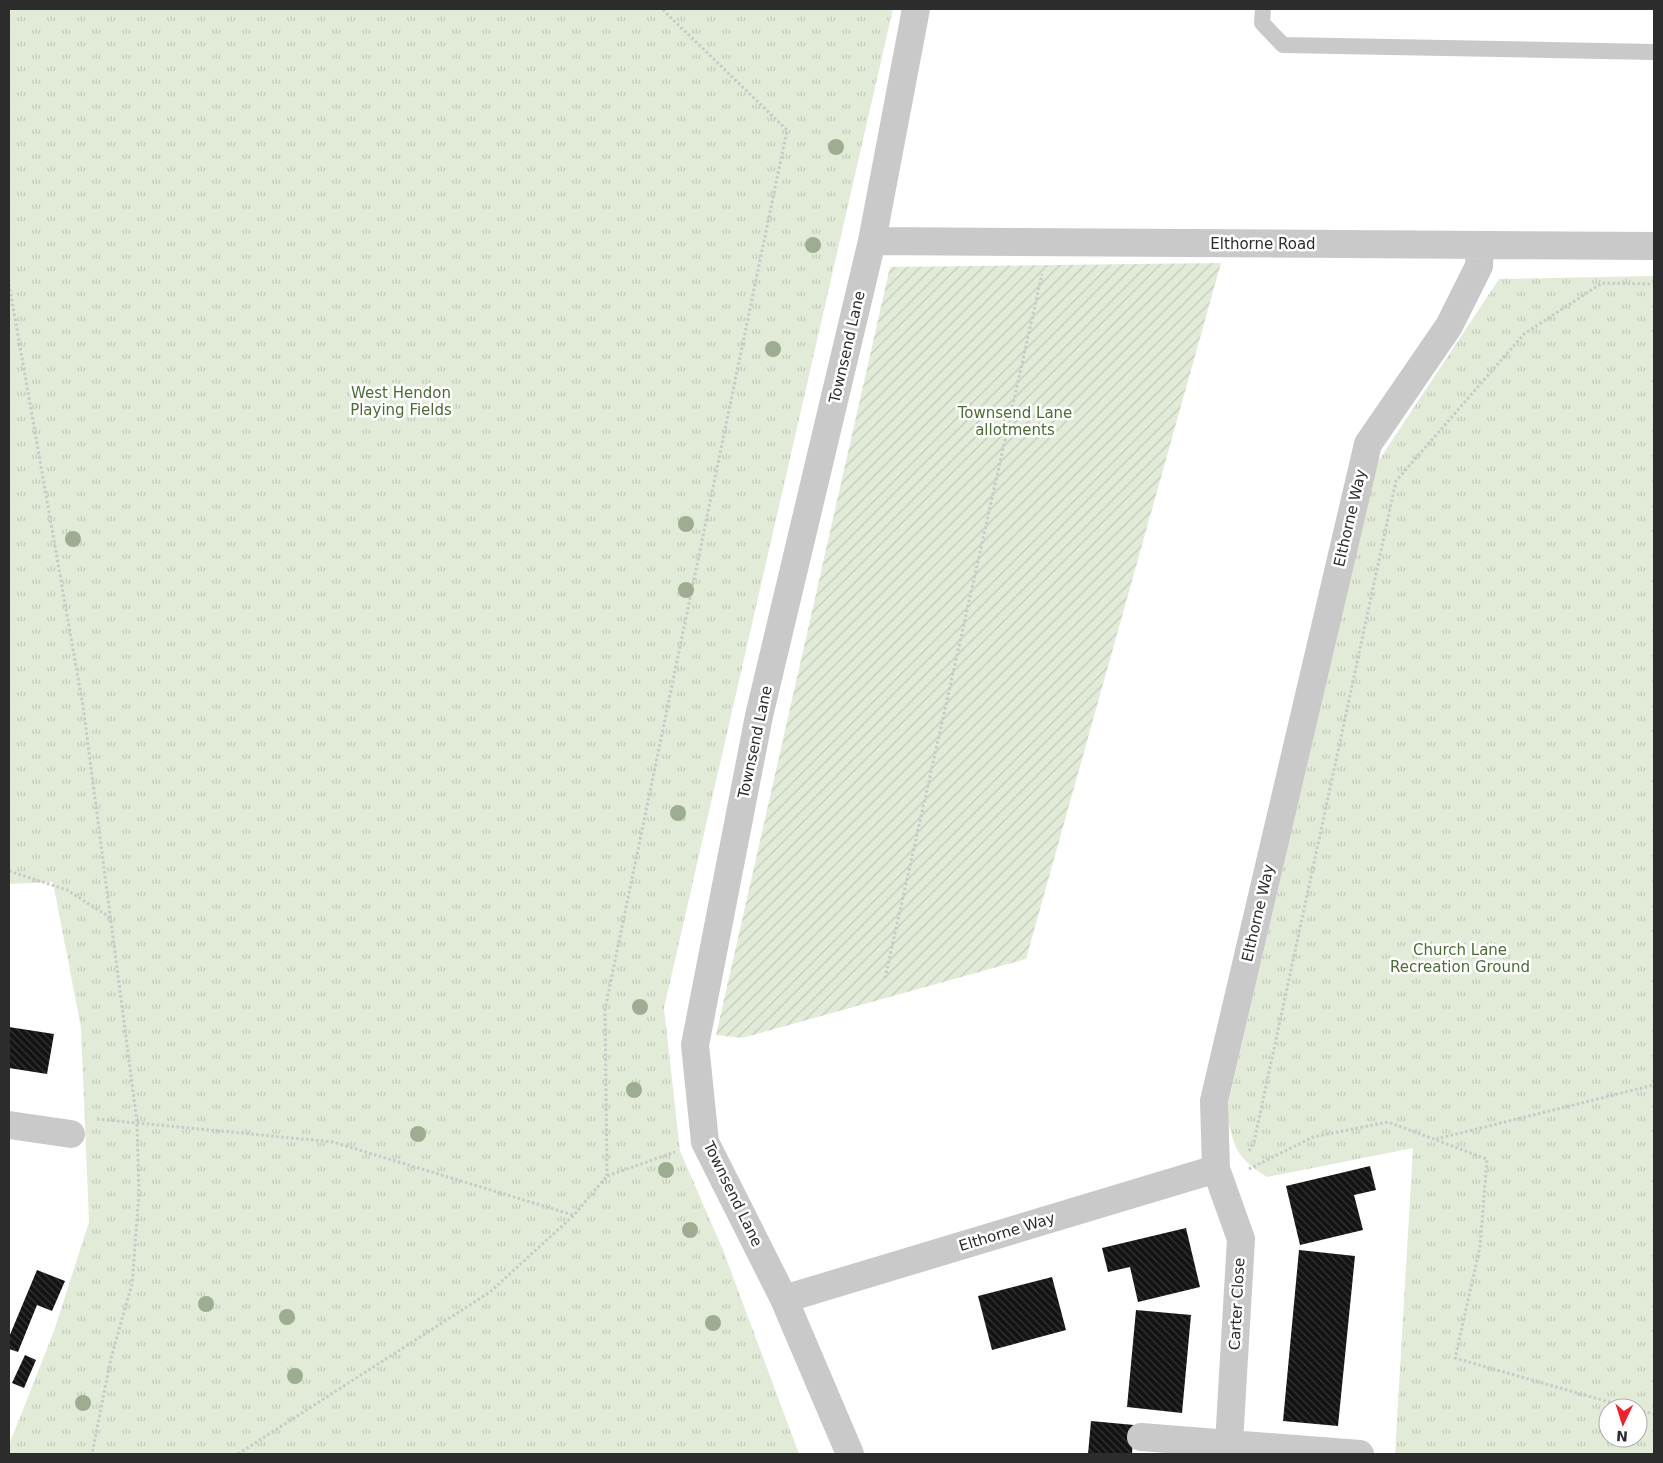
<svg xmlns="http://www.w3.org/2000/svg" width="1663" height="1463" viewBox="0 0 1663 1463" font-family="'DejaVu Sans',sans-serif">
<defs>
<pattern id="park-tufts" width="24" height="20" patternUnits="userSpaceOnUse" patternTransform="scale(1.25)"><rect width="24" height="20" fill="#e2ebd8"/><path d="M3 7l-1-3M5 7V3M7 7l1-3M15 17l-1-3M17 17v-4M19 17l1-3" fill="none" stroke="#c2caba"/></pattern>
<pattern id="garden-furrows" width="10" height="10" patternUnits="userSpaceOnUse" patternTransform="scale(1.25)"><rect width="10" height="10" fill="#e2ebd8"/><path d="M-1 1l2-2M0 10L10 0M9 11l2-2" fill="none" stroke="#c2caba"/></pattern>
<pattern id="building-back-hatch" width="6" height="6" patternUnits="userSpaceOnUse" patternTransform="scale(1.25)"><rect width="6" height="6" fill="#131313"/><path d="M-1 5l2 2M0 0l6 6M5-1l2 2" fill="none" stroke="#363636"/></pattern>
</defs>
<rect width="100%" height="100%" fill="#fff"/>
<path fill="url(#park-tufts)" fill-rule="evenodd" d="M 9,9 L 893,9 L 664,1008 L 680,1151 L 723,1250 L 799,1454 L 9,1454 L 9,1445 L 54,1331 L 89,1222 L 81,1028 L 53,882 L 9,884 Z
M 1654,276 L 1654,1454 L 1395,1454 L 1413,1148 L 1267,1177 C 1235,1157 1235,1148 1226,1113 L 1377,463 L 1499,279 ZM 1608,1408 L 1638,1408 L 1638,1438 L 1608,1438 Z"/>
<path fill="url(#garden-furrows)" d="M 1221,263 L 1026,959 L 742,1038 L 716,1035 L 890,267 Z"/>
<path fill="url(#building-back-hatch)" d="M 9,1027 L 54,1034 L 47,1074 L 9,1068 Z
M 1370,1166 L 1376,1190 L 1354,1195 L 1363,1230 L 1300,1245 L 1286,1186 Z
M 1186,1228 L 1200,1287 L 1138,1302 L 1130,1267 L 1108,1272 L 1102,1248 Z
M 1299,1250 L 1355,1256 L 1338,1426 L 1283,1421 Z
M 37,1270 L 65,1281 L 52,1311 L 37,1305 L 18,1352 L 9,1349 L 9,1337 Z
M 1052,1277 L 1066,1330 L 992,1350 L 978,1296 Z
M 1136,1310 L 1191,1315 L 1182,1413 L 1127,1407 Z
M 25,1355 L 36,1360 L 24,1388 L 12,1383 Z
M 1091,1421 L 1134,1425 L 1132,1454 L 1088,1454 Z"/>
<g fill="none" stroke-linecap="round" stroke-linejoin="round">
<path stroke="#c9c9c9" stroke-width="3" stroke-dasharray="2.5 2.5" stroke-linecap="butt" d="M 9,284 L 83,706 L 137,1122 L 139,1194 L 132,1284 L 111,1358 L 92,1454
M 9,871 L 67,890 L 111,918
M 885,978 L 1042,274
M 97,1119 L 333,1142 L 573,1215
M 1436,1139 L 1654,1085
M 1249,1151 L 1254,1142 L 1396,481 L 1524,334 L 1602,283 L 1654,284
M 1249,1169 L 1313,1137 L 1388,1122 L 1487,1159 L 1480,1247 L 1455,1358 L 1630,1408
M 607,1176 L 605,1009 L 787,130 L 662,9
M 1638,1410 L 1654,1414
M 238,1454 L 490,1292 L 574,1215 L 607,1176 L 675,1152"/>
<path stroke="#c9c9c9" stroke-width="16" d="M 1263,9 L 1262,23 L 1283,45 L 1654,52"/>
<path stroke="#c9c9c9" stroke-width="28" d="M 872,241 L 1654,246
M 9,1125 L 71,1134
M 1216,1169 L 1241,1239 L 1229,1443
M 784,1299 L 1216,1169 L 1214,1101 L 1368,444 L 1449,326 L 1479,266 L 1480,245
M 1141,1437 L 1360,1454
M 850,1454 L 784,1299 L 705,1142 L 695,1045 L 759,716 L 872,241 L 916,9"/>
</g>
<g fill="#9ead91">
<circle cx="836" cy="147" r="8"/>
<circle cx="813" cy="245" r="8"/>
<circle cx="773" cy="349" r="8"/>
<circle cx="686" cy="524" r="8"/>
<circle cx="73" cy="539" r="8"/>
<circle cx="686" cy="590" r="8"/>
<circle cx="678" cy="813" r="8"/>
<circle cx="640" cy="1007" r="8"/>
<circle cx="634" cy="1090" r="8"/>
<circle cx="418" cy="1134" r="8"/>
<circle cx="666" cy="1170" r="8"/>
<circle cx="690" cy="1230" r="8"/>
<circle cx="206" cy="1304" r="8"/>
<circle cx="287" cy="1317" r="8"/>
<circle cx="713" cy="1323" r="8"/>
<circle cx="295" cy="1376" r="8"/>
<circle cx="83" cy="1403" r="8"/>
</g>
<g text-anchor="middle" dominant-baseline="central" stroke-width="5" stroke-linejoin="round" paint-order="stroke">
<g font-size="15" fill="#2c2c2c" stroke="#fff">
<text x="1263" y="244">Elthorne Road</text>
<text transform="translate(847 347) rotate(-77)">Townsend Lane</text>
<text transform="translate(1350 518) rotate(-77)">Elthorne Way</text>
<text transform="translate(755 742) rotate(-78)">Townsend Lane</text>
<text transform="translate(1258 913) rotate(-77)">Elthorne Way</text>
<text transform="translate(733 1194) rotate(64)">Townsend Lane</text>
<text transform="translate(1007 1232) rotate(-17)">Elthorne Way</text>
<text transform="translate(1237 1304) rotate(-87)">Carter Close</text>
</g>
<g font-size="15" fill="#4e6a37" stroke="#fff">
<text x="401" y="393">West Hendon<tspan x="401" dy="17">Playing Fields</tspan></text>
<text x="1015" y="413">Townsend Lane<tspan x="1015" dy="17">allotments</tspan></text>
<text x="1460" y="950">Church Lane<tspan x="1460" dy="17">Recreation Ground</tspan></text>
</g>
</g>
<rect width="1663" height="1463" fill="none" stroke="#2c2c2c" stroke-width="20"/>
<g transform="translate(1623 1423) rotate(184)"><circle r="24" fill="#ffffff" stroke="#ababab"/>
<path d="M0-4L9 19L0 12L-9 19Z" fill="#f21f2d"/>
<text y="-8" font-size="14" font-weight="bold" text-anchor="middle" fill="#2c2c2c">N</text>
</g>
</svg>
